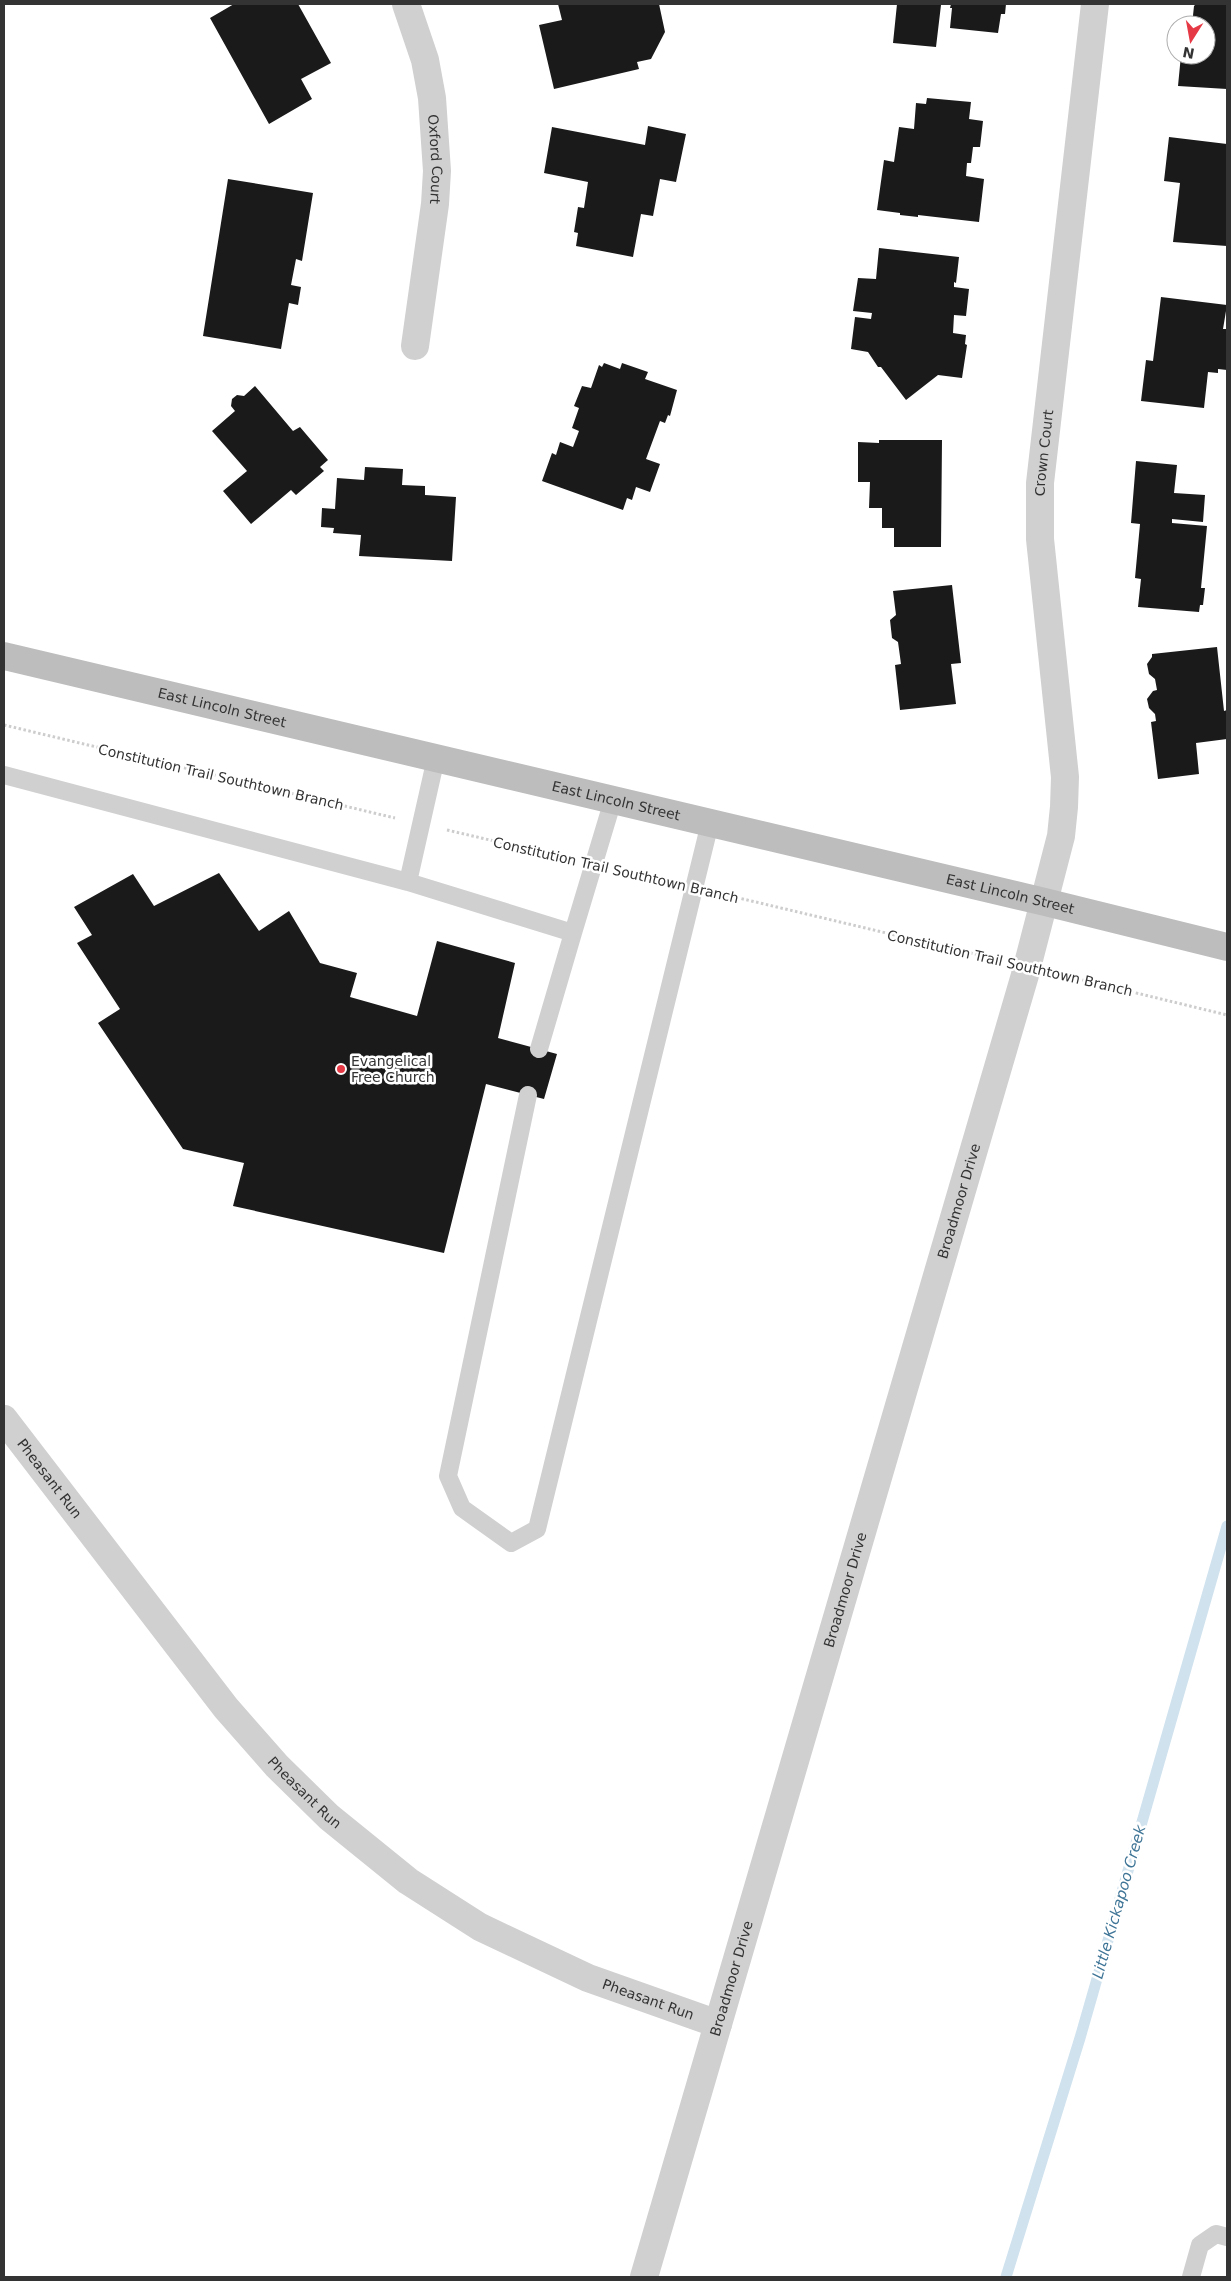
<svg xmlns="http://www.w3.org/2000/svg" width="1231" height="2281" viewBox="0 0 1231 2281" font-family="'DejaVu Sans',sans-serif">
<rect width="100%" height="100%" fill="#fff"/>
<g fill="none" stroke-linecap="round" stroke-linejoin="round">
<path stroke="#cfe2ee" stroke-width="11" d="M 1006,2277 L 1080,2038 L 1227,1526"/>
</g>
<path fill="#1a1a1a" d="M 234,4 L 298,4 L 331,63 L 301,79 L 312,99 L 269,124 L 210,18 Z
M 558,4 L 634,4 L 634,5 L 659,4 L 665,32 L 651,59 L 637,62 L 639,69 L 554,89 L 539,25 L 562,20 Z
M 897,4 L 941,5 L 936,47 L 893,43 Z
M 951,4 L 1006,4 L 1005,14 L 1001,14 L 998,33 L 950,28 L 952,8 L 950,8 Z
M 1196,4 L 1227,4 L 1227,89 L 1178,86 L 1181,55 L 1206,55 L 1206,25 L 1192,25 L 1194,6 Z
M 927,98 L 971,102 L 969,119 L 983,121 L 980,147 L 973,147 L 971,163 L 967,163 L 966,176 L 984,179 L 979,222 L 918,215 L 918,217 L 900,215 L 900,213 L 877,210 L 884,160 L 894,162 L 899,127 L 914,129 L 916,103 L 926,104 Z
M 648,126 L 686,134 L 676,182 L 660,179 L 653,216 L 641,214 L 633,257 L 576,246 L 578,233 L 574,232 L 578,207 L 584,208 L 588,182 L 544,173 L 552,127 L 645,145 Z
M 1169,137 L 1227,144 L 1227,246 L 1173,242 L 1180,183 L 1164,181 Z
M 228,179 L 313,193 L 302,261 L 296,259 L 291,285 L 301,287 L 298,305 L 289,303 L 281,349 L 203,336 Z
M 879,248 L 959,257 L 956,283 L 954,282 L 954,287 L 969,289 L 966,316 L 954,315 L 953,333 L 966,335 L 965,344 L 967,345 L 962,378 L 938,375 L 906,400 L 881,367 L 878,367 L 868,352 L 851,349 L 855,317 L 871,319 L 872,313 L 853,311 L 858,278 L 876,279 Z
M 1161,297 L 1227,305 L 1223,329 L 1227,329 L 1227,370 L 1218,369 L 1218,373 L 1208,372 L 1204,408 L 1141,401 L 1146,360 L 1153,361 Z
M 604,363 L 620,369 L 622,363 L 648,372 L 645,379 L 677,390 L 670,416 L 668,415 L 665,423 L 660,421 L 646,459 L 660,464 L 650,492 L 636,487 L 632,500 L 627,498 L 623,510 L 542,481 L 552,453 L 556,455 L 560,442 L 573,447 L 579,431 L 572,428 L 579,408 L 574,406 L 582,386 L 591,388 L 599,365 L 602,367 Z
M 255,386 L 293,431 L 300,427 L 328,460 L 320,467 L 324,471 L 296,495 L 291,490 L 251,524 L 223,491 L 247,471 L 212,431 L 235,411 L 231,406 L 232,399 L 237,395 L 244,396 Z
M 879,440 L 942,440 L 941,547 L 894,547 L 894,528 L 882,528 L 882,508 L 869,508 L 870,482 L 858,482 L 858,442 L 879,443 Z
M 1136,461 L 1177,465 L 1174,493 L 1205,495 L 1203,522 L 1172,519 L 1172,523 L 1207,526 L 1201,588 L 1205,588 L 1203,605 L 1200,605 L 1199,612 L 1138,607 L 1141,579 L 1135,578 L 1140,524 L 1131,523 Z
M 365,467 L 403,469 L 402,485 L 425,486 L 425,495 L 456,497 L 452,561 L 359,556 L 361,535 L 333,533 L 334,528 L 321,527 L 322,508 L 335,509 L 337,478 L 364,480 Z
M 952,585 L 961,663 L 951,664 L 956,704 L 900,710 L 895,665 L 901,664 L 898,642 L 892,638 L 890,620 L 896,615 L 893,591 Z
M 1217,647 L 1224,711 L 1227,710 L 1227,739 L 1196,743 L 1199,774 L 1158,779 L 1151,722 L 1156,721 L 1155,714 L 1149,708 L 1147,699 L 1153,691 L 1157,690 L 1155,679 L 1149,674 L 1147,664 L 1152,657 L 1152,654 Z
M 219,873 L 259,931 L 289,911 L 320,963 L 357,973 L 350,997 L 417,1016 L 437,941 L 515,963 L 498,1038 L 557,1054 L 544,1099 L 486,1084 L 444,1253 L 233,1206 L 244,1163 L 183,1149 L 98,1023 L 120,1009 L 77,943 L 92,935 L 74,907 L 133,874 L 154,906 Z"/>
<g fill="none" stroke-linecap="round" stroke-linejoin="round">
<path stroke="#cdcdcd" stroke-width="3" stroke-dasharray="2.5 2.5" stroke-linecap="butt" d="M 4,725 L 395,818
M 447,830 L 567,858
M 620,871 L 667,882
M 722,894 L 996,959
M 1058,974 L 1227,1015"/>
<path stroke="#d0d0d0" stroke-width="18" d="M 4,775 L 408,882 L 573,933 L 539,1049
M 408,882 L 436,758
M 573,933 L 613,800
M 528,1095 L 448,1476 L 462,1508 L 511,1543 L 537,1529 L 710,823
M 1191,2277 L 1200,2245 L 1216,2234 L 1227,2237"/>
<g stroke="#d0d0d0" stroke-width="28">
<path id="s1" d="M 406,4 L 425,60 L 432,98 L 437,171 L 435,204 L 415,346"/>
<path id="s2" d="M 4,1419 L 226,1708 L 277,1766 L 329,1817 L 408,1881 L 480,1927 L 588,1978 L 718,2024"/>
<path id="s3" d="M 644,2277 L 1025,975 L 1061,836 L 1064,807 L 1065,777 L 1040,539 L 1040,483 L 1095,4"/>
</g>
<path stroke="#bdbdbd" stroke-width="28" id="s4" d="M 4,656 L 1045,902 L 1227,947"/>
</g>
<circle fill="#e63946" stroke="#fff" stroke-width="2" cx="341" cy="1069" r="5"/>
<g text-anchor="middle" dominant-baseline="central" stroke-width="5" stroke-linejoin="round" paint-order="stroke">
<g font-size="14" fill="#333" stroke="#fff">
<text stroke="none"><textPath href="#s1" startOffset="159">Oxford Court</textPath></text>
<text stroke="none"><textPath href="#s3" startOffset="1885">Crown Court</textPath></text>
<text stroke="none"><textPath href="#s4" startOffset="224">East Lincoln Street</textPath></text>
<text transform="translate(221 777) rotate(13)">Constitution Trail Southtown Branch</text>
<text stroke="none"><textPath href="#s4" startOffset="629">East Lincoln Street</textPath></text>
<text transform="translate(616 870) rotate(13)">Constitution Trail Southtown Branch</text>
<text stroke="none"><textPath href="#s4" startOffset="1034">East Lincoln Street</textPath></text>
<text transform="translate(1010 963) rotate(13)">Constitution Trail Southtown Branch</text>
<text stroke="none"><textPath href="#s3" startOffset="1121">Broadmoor Drive</textPath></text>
<text stroke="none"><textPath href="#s2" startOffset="75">Pheasant Run</textPath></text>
<text stroke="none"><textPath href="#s3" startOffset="716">Broadmoor Drive</textPath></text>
<text stroke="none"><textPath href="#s2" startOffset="480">Pheasant Run</textPath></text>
<text stroke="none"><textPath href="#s3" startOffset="311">Broadmoor Drive</textPath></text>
<text stroke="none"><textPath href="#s2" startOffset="885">Pheasant Run</textPath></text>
</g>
<g font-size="14" fill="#333" stroke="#fff" text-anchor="start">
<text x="351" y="1061">Evangelical<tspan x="351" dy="16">Free Church</tspan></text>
</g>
<g font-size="15" font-style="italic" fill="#3f7597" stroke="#fff">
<text transform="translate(1119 1902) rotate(-74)">Little Kickapoo Creek</text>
</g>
</g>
<rect width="1231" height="2281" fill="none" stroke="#333333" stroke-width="10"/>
<g transform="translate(1191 40) rotate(191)"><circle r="24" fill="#ffffff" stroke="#adadad"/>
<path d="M0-4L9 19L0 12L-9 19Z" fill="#e63946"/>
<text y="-8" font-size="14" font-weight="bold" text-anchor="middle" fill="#333333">N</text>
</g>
</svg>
